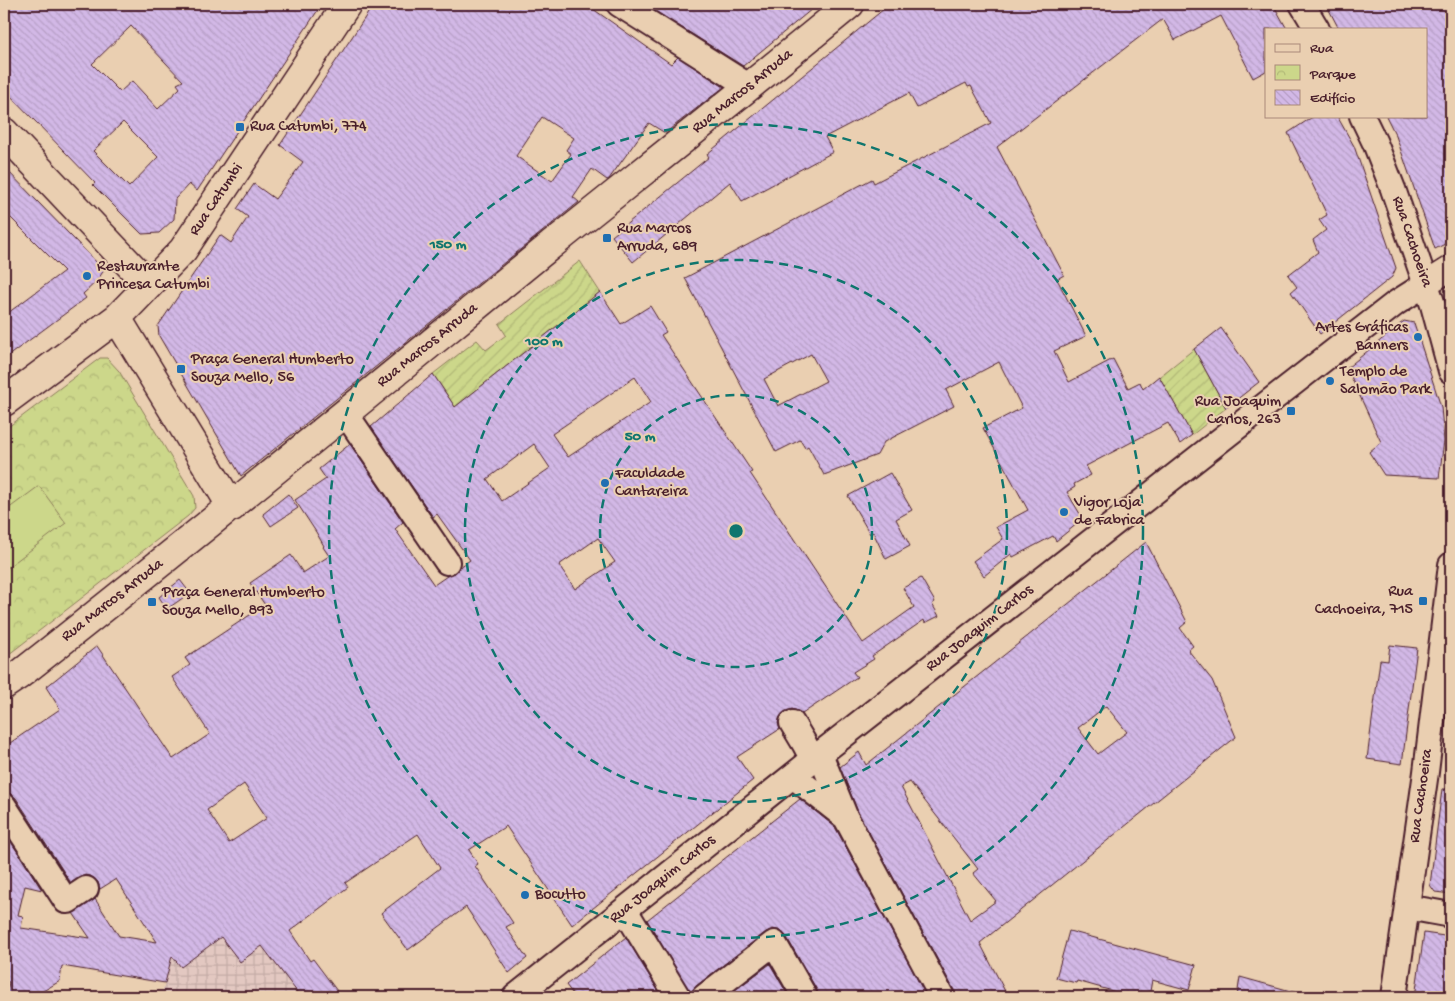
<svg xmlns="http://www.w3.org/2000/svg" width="1455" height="1001" viewBox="0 0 1455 1001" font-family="'Gochi Hand',sans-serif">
<defs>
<pattern id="industrial-grid" width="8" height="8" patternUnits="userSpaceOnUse" patternTransform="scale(1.25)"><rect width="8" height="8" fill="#e3c8c1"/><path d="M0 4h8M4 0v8" fill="none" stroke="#c4aba6"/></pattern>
<pattern id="park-crowns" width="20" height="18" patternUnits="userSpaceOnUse" patternTransform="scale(1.25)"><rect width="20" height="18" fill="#ccd78a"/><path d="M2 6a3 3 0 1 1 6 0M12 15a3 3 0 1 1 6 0" fill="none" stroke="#b1b877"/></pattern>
<pattern id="garden-furrows" width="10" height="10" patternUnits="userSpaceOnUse" patternTransform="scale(1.25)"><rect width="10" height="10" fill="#ccd78a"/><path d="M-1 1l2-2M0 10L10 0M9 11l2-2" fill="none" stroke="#b1b877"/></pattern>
<pattern id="building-back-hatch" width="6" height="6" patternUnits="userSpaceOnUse" patternTransform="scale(1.25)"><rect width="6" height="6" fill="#d2b8e6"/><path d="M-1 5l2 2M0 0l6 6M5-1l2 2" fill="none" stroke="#b69ec5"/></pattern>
</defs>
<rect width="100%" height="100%" fill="#eacfb1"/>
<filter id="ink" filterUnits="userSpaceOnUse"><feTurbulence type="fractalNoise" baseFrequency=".02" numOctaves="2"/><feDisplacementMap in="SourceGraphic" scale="10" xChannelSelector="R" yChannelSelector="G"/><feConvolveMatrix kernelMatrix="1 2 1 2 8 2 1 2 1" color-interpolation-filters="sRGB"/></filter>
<g filter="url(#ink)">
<path fill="url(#industrial-grid)" d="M 226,899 L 302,997 L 161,997 L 175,945 Z"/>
<path fill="url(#park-crowns)" stroke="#8b7b5a" d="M 100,358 L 107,358 L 119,371 L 194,496 L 195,508 L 188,516 L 4,658 L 4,430 Z"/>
<path fill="url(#garden-furrows)" stroke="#8b7b5a" d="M 580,261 L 600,292 L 455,407 L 433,374 L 477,340 L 486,350 L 506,335 L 499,324 Z
M 1194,349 L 1226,408 L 1192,435 L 1159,377 Z"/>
<path fill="#ccd78a" stroke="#8b7b5a" d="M 39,486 L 66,523 L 7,568 L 4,564 L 4,512 Z"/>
<path fill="url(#building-back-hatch)" stroke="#4a1f2b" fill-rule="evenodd" d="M 4,4 L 322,4 L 197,191 L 189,184 L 175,199 L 174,219 L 159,233 L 142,234 L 93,185 L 95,183 L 4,89 ZM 131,26 L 183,81 L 177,84 L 180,88 L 158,109 L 132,81 L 120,92 L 92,64 ZM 123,122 L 158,157 L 129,187 L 93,151 Z
M 374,4 L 586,4 L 671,64 L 678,57 L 724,87 L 665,133 L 649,123 L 609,179 L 607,180 L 592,169 L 573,197 L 579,202 L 241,476 L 159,336 L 158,326 L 220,235 L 231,243 L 248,217 L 237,209 L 254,184 L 275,199 L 303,162 L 280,145 ZM 542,117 L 574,138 L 566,150 L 571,154 L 552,181 L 516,156 Z
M 644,4 L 818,4 L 743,66 Z
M 890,4 L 1273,4 L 1287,29 L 1266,29 L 1266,71 L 1253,78 L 1221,16 L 1175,40 L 1163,19 L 997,147 L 1064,275 L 1057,279 L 1086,336 L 1054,351 L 1069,382 L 1113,359 L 1128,388 L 1140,382 L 1143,389 L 1159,376 L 1192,435 L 1180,444 L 1168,423 L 1086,466 L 1091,475 L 1074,484 L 1075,487 L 1067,492 L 1083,519 L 1056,541 L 1053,536 L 1013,557 L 1011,554 L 984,576 L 973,561 L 1003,539 L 996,527 L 1028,510 L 983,428 L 1022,408 L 999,362 L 946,390 L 954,406 L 884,442 L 877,455 L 824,475 L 808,446 L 805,448 L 800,440 L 776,452 L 685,278 L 872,179 L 874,183 L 991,123 L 971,86 L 968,87 L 966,83 L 917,108 L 909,93 L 825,137 L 833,152 L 742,201 L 730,182 L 633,262 L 612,236 L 709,157 L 707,154 ZM 811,354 L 826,381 L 778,406 L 764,379 Z
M 1326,4 L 1451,4 L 1451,241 L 1435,249 L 1396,136 L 1386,116 L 1426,116 L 1426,29 L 1339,29 Z
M 1314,116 L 1337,116 L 1354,146 L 1396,268 L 1392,277 L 1320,334 L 1291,292 L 1297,287 L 1288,275 L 1318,252 L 1313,240 L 1326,230 L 1319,220 L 1327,215 L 1288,133 Z
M 4,167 L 104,270 L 97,281 L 83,294 L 86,298 L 4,359 L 4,316 L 64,271 L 4,211 Z
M 600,292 L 621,324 L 650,306 L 666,332 L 661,335 L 752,472 L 750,473 L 863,643 L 914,607 L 903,588 L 921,578 L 935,602 L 932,604 L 939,616 L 925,623 L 924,620 L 872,656 L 874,659 L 853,672 L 857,677 L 802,714 L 798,711 L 792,709 L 785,712 L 780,717 L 778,723 L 780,729 L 737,757 L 753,780 L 572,925 L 506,826 L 469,850 L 478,864 L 475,866 L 513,923 L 506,927 L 527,958 L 509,973 L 466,907 L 408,950 L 381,913 L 440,868 L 418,834 L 345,883 L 348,887 L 290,931 L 310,961 L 313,959 L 337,991 L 329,997 L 301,997 L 262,946 L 240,962 L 221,937 L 181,967 L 172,956 L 165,983 L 62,966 L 60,981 L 33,997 L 6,997 L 9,982 L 4,981 L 4,831 L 42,890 L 25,886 L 18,915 L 23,916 L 21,928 L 90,938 L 73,913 L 95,899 L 119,936 L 157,942 L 116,879 L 100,889 L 98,882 L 92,877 L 85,875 L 71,883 L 16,798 L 11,794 L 4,792 L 4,747 L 60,709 L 46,687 L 97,646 L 173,759 L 210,734 L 172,677 L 190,665 L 185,658 L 265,605 L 250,583 L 291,555 L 303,573 L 329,556 L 323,547 L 324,546 L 316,532 L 295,500 L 326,479 L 319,469 L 350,444 L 403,522 L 395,529 L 434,585 L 447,576 L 455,573 L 460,567 L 470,560 L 437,514 L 433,517 L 371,427 L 433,374 L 455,407 ZM 635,377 L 651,402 L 568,457 L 552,434 ZM 534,444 L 550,468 L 502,501 L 487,479 ZM 598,538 L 615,562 L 575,589 L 559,565 ZM 244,784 L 267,818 L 229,843 L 207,810 Z
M 1404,321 L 1414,323 L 1441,407 L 1444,441 L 1439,478 L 1384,475 L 1369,452 L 1381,442 L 1347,368 Z
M 1221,328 L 1259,382 L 1226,408 L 1194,349 Z
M 890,473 L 912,510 L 896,519 L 910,546 L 886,559 L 873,532 L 870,534 L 848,496 Z
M 288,494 L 298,508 L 271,526 L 263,514 Z
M 1146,542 L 1187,622 L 1180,628 L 1193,646 L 1188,650 L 1212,680 L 1236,737 L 980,943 L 1008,997 L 956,997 L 954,990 L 858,812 L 840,767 L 859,752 L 866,765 ZM 1106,706 L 1127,732 L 1098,754 L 1078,728 ZM 910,782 L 978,869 L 973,873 L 996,901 L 970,920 L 901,787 Z
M 180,580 L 190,593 L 167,609 L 159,597 Z
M 1390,645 L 1417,648 L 1402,764 L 1367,759 L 1380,660 L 1388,661 Z
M 1442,789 L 1451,789 L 1451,894 L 1435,892 L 1430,885 Z
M 800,799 L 835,827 L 927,997 L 819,997 L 817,990 L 786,936 L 781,931 L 773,929 L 766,932 L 696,986 L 691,994 L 647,920 Z
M 1069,931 L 1196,965 L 1189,990 L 1152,980 L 1149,997 L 1134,997 L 1077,981 L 1076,983 L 1056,978 Z
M 1424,933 L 1451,937 L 1451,993 L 1441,992 L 1440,997 L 1415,997 Z
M 626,937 L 662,997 L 575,997 L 566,985 Z
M 770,964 L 789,997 L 726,997 Z
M 1240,977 L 1298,993 L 1297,997 L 1237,997 Z"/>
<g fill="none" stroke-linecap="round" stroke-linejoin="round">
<defs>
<path id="minor" d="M 619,4 L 750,87
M 1302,4 L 1317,29
M 1362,116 L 1375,143 L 1393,189 L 1433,305 L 1451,371
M 346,414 L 447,562
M 792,723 L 804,743 L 813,760
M 820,754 L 846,818 L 942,997
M 793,776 L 845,817
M 4,806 L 66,901 L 68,901 L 86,889
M 1407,907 L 1451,915
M 625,910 L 678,997
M 515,997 L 820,754 L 1278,395 L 1396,303 L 1451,268
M 704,997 L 774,943 L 805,997
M 1394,997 L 1426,772 L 1451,565"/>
<path id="major" d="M 4,132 L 149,285
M 117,318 L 232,507
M 4,402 L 117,318 L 183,250 L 347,4
M 4,685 L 19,675 C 197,536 371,392 545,250 C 647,168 750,87 850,4"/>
</defs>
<use href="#minor" stroke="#4a1f2b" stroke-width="28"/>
<use href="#major" stroke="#4a1f2b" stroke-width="31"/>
<use href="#minor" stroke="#eacfb1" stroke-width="24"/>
<use href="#major" stroke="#eacfb1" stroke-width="28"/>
</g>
</g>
<g fill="none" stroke="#0f766e" stroke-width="2.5" stroke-dasharray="9 6">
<circle cx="736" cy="531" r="136"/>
<circle cx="736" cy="531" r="271"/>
<circle cx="736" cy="531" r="407"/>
</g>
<g fill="#1f6fb2" stroke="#eacfb1" stroke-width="2">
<rect x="235" y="122" width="10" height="10" rx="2.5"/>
<rect x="602" y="233" width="10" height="10" rx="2.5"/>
<circle cx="87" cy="276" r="5"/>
<circle cx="1418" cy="337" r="5"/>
<rect x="176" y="364" width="10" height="10" rx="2.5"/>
<circle cx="1330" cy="381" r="5"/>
<rect x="1286" y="406" width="10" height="10" rx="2.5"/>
<circle cx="605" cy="483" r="5"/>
<circle cx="1064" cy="512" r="5"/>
<rect x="1418" y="596" width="10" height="10" rx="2.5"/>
<rect x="147" y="597" width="10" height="10" rx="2.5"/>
<circle cx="525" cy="895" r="5"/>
</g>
<g text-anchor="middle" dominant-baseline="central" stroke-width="4" stroke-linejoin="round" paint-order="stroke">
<g font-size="16" fill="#4a1f2b" stroke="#eacfb1">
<text transform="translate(743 92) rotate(-39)">Rua Marcos Arruda</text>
<text transform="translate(217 200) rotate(-56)">Rua Catumbi</text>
<text transform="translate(1411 242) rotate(71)">Rua Cachoeira</text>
<text transform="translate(428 346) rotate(-39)">Rua Marcos Arruda</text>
<text transform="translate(113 601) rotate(-38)">Rua Marcos Arruda</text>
<text transform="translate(980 629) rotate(-38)">Rua Joaquim Carlos</text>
<text transform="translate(1422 796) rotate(-82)">Rua Cachoeira</text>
<text transform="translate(663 880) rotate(-39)">Rua Joaquim Carlos</text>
</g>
<g font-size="16" fill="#4a1f2b" stroke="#eacfb1" text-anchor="start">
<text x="250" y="127">Rua Catumbi, 774</text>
<text x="617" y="229">Rua Marcos<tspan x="617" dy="18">Arruda, 689</tspan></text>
<text x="97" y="267">Restaurante<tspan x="97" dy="18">Princesa Catumbi</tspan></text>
<text x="1408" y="328" text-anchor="end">Artes Gráficas<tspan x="1408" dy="18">Banners</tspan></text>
<text x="191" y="360">Praça General Humberto<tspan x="191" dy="18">Souza Mello, 56</tspan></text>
<text x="1340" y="372">Templo de<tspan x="1340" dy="18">Salomão Park</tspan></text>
<text x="1281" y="402" text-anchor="end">Rua Joaquim<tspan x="1281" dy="18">Carlos, 263</tspan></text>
<text x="615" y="474">Faculdade<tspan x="615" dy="18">Cantareira</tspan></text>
<text x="1074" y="503">Vigor Loja<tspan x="1074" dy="18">de Fabrica</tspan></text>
<text x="1413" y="592" text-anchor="end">Rua<tspan x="1413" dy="18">Cachoeira, 715</tspan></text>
<text x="162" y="593">Praça General Humberto<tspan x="162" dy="18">Souza Mello, 893</tspan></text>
<text x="535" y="895">Bocutto</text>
</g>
</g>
<circle cx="736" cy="531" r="8" fill="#0f766e" stroke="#eacfb1" stroke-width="2.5"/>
<g font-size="15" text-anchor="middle" font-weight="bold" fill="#0f766e" stroke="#eacfb1" stroke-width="4" stroke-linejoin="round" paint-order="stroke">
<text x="448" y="248">150 m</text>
<text x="544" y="345">100 m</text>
<text x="640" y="440">50 m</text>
</g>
<rect width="1455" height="1001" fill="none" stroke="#eacfb1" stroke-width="20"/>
<rect x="10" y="10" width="1435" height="981" fill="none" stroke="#4a1f2b" stroke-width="2" filter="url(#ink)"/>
<rect x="1265" y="28" width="162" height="90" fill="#eacfb1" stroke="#aa897b"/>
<rect x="1275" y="44" width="25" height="8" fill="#eacfb1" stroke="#aa897b"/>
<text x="1310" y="52" font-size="15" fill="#4a1f2b">Rua</text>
<rect x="1275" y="65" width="25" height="15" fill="url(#park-crowns)" stroke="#aa897b"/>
<text x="1310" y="78" font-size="15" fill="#4a1f2b">Parque</text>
<rect x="1275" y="90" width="25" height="15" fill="url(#building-back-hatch)" stroke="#aa897b"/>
<text x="1310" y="102" font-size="15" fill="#4a1f2b">Edifício</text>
</svg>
